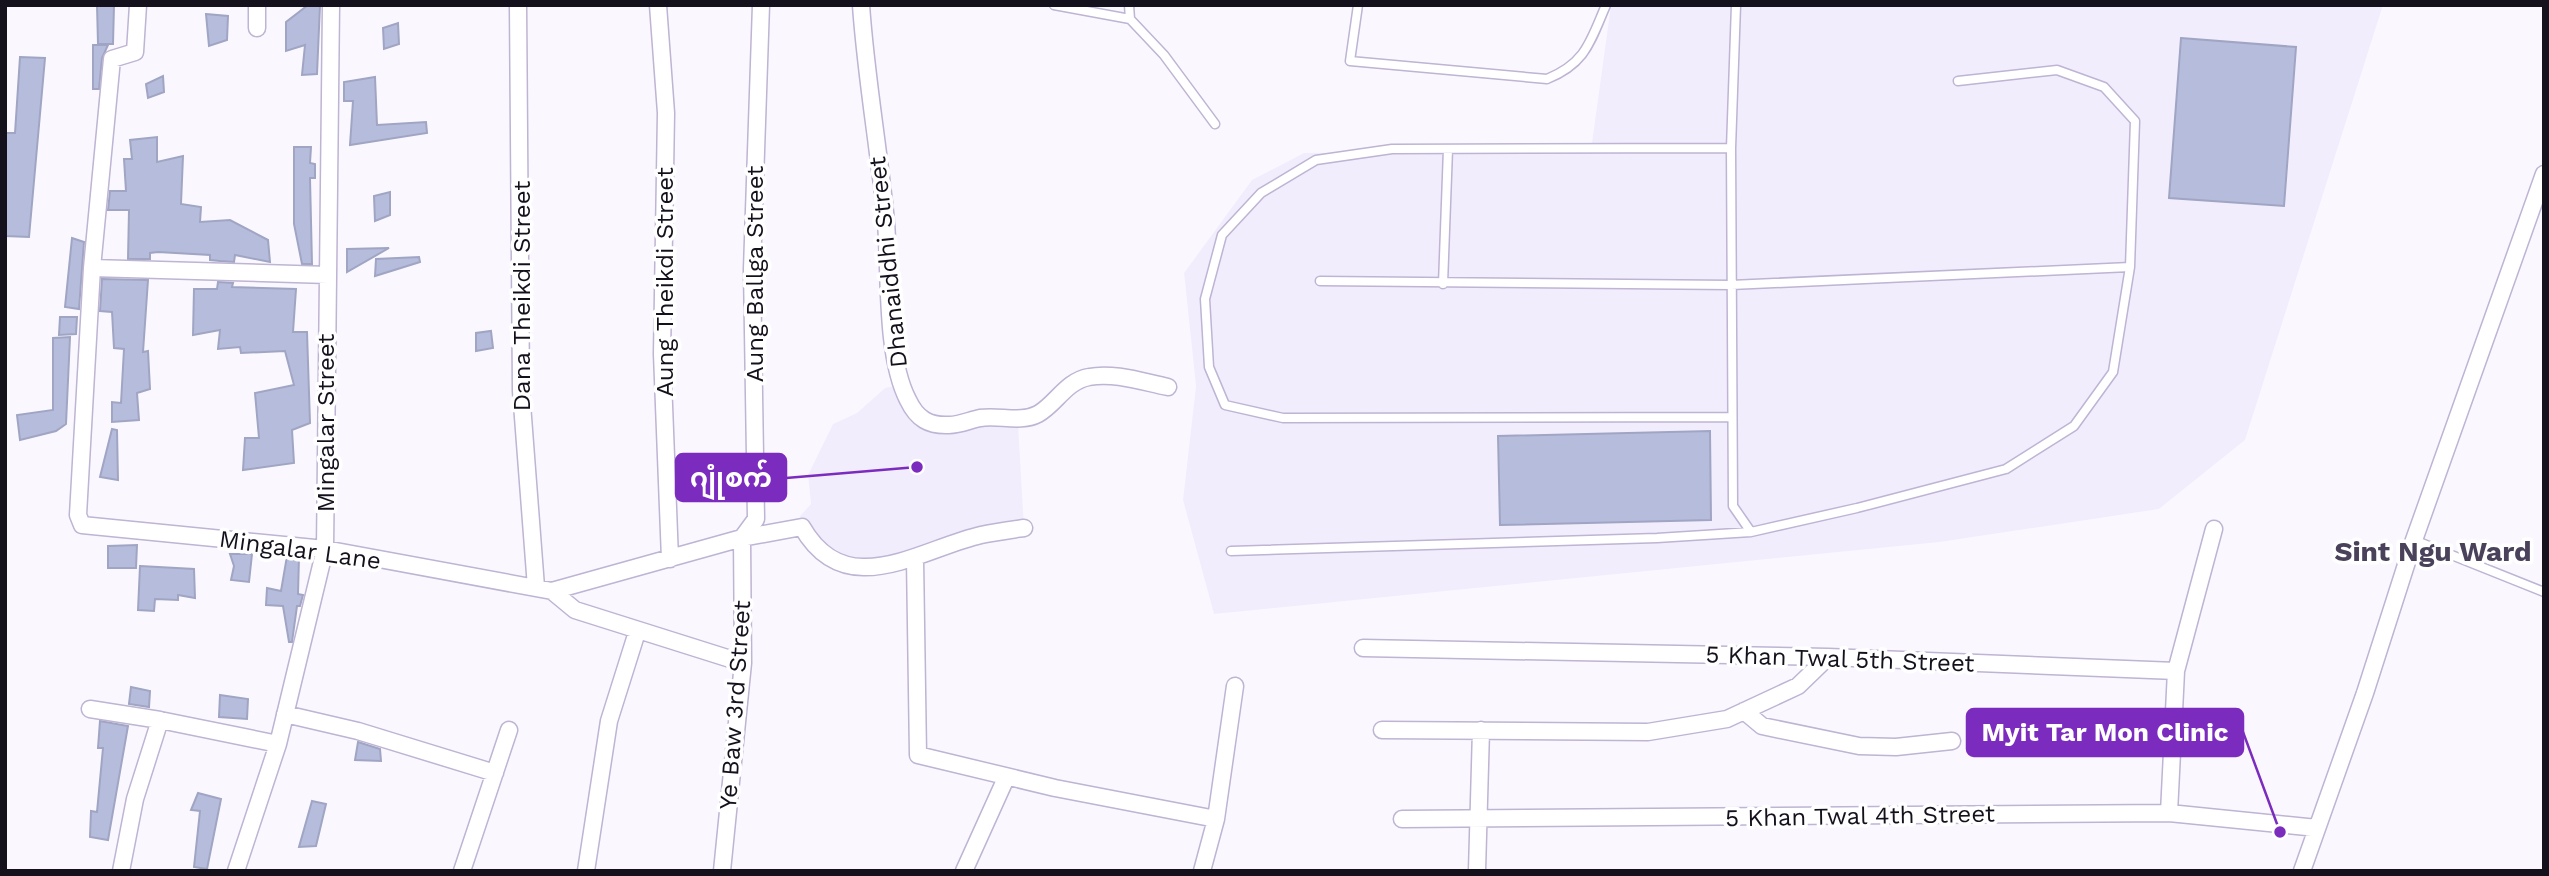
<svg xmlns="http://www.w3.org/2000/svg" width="2549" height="876" viewBox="0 0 2549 876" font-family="'Work Sans','Noto Sans Myanmar',sans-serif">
<rect width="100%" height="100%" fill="#faf8fe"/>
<path fill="#f2edfd" d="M 1611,5 L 2383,5 L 2245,440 L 2159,509 L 1940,542 L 1214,614 L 1183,500 L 1196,386 L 1184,273 L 1252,180 L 1304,153 L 1591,150 Z
M 910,383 L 920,402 L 927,427 L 1018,423 L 1024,528 L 915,559 L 849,565 L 802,527 L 800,516 L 811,504 L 808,475 L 833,424 L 857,413 L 885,388 Z"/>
<path fill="#b6bcdb" stroke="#a0a5c4" stroke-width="2" d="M 97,5 L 114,5 L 113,44 L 98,44 Z
M 308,5 L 320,5 L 317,74 L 302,75 L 305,45 L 286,51 L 286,22 Z
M 206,14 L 228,16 L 227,40 L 209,46 Z
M 398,23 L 399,44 L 384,49 L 383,28 Z
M 2181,38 L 2296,47 L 2284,206 L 2169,198 Z
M 93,45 L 108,45 L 102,58 L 99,89 L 93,89 Z
M 20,57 L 45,58 L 29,237 L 5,236 L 5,133 L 15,133 Z
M 163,76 L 164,92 L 148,98 L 146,84 Z
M 375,77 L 377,125 L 426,122 L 427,133 L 350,145 L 353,101 L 344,101 L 344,82 Z
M 157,137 L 157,162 L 183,156 L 181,204 L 201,207 L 200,222 L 230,220 L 268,240 L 270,262 L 235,255 L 234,262 L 220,261 L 210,260 L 210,255 L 158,252 L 150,253 L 150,259 L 128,259 L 129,210 L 108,210 L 110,191 L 126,191 L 124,159 L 132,159 L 130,140 Z
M 294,147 L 311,147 L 310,163 L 315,164 L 315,178 L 310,178 L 312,264 L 302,264 L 294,224 Z
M 390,192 L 390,215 L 375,221 L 374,196 Z
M 72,238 L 84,242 L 79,309 L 65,307 Z
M 389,248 L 347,272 L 347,249 Z
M 419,257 L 420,262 L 375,276 L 376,259 Z
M 102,279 L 148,280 L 143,352 L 148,351 L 150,389 L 137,393 L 139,420 L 112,422 L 112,402 L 121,403 L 124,349 L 114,348 L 112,312 L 100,311 Z
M 218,282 L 233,283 L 232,287 L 296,289 L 293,332 L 307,332 L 310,423 L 292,430 L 294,463 L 243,470 L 245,438 L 259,438 L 255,393 L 294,385 L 285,351 L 241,353 L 240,347 L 218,349 L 220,330 L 193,335 L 194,289 L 217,289 Z
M 60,317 L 77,317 L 76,334 L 59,335 Z
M 491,331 L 493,348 L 476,351 L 476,333 Z
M 70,337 L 66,424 L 56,431 L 20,440 L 17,415 L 53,410 L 53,338 Z
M 112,429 L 117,430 L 118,480 L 100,477 Z
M 1710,431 L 1711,520 L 1500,525 L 1498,436 Z
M 137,545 L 136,568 L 108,568 L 108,546 Z
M 230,554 L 252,554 L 249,582 L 231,580 L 234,566 Z
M 287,556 L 299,557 L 298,594 L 303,595 L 300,606 L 297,606 L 292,642 L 289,642 L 283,606 L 266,605 L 267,588 L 281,591 Z
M 140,566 L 194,569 L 195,598 L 178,595 L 178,600 L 155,599 L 154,611 L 138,610 Z
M 131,687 L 150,691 L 149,707 L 129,704 Z
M 220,695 L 248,699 L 247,719 L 219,717 Z
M 100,721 L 128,726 L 108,840 L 90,837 L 91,811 L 97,812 L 103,748 L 98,748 Z
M 358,742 L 380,749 L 381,761 L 355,760 Z
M 198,793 L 221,799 L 207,869 L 194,867 L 200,811 L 191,810 Z
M 312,801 L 326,804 L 316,846 L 299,847 Z"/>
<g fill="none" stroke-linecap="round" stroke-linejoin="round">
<defs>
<path id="service" d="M 1054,5 L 1130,19 L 1164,55 L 1215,124
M 1129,5 L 1130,19
M 1358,5 L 1350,61 L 1547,79 C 1586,63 1590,42 1606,5
M 1736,5 L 1731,148 L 1733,506 L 1751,532
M 1958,81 L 2057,70 L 2104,87 L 2135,121 L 2130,267
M 1443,284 L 1448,149
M 1731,417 L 1283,418 L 1225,405 L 1209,367 L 1205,299 L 1222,235 L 1261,193 L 1316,160 L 1392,149 L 1731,148
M 2414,540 L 2544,592
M 1231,551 L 1657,538 L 1751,532 L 1857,508 L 2006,469 L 2074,426 L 2113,372 L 2130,267 L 1731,285 L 1320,281"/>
<path id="minor" d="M 138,5 L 135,52 L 112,59 L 92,268 L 78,515 L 82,525 L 325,549 L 552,591 L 742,538 L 802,527 C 846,604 920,549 981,535 C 995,532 1010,530 1024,528
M 257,5 L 257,28
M 518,5 L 521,391 L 536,587
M 658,5 L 666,113 L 662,354 L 670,559
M 861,5 C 866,78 879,149 886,222 C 890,272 885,356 908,400 C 917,419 929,426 949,425 C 960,425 970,420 980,418 C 999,415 1021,423 1038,414 C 1056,404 1066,381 1089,377 C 1114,372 1143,382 1168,387
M 92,268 L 328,275
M 915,559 L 918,755 L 1055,788 L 1216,819
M 552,591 L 575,610 L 743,663
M 1363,648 L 1828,657 L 2176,671 L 2169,813
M 2176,671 L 2214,529
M 90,709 L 160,720 L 278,744
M 1744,711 L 1762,726 L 1859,746 L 1896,747 L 1952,741
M 285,714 L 358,731 L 495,773
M 1382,730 L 1648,732 L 1727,719 L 1798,686 L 1828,657
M 1402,819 L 2169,813 L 2317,828
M 121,871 L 135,799 L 160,720
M 236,871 L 278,744 L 325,549 L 331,5
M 462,871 L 509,730
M 586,871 L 609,721 L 637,632
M 722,871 L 743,663 L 742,538 L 756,519 L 752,269 L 761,5
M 964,871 L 1006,778
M 1202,871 L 1216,819 L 1235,686
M 1477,871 L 1481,730
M 2302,871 L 2365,693 L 2414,540 L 2544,174"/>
</defs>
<use href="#service" stroke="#beb4d3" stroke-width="11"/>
<use href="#minor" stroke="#beb4d3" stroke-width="19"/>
<use href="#service" stroke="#fff" stroke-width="8"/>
<use href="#minor" stroke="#fff" stroke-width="16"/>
</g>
<g text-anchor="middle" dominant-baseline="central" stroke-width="7" stroke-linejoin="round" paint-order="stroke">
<g font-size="24" fill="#15111c" stroke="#fff">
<text transform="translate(888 262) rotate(-96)">Dhanaiddhi Street</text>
<text transform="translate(755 274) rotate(-90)">Aung Ballga Street</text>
<text transform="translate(665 282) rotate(-90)">Aung Theikdi Street</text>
<text transform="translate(522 296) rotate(-90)">Dana Theikdi Street</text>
<text transform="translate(326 423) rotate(-90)">Mingalar Street</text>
<text transform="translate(300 550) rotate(8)">Mingalar Lane</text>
<text transform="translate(1840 659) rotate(2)">5 Khan Twal 5th Street</text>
<text transform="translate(735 705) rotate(-86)">Ye Baw 3rd Street</text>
<text transform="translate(1860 816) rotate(-1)">5 Khan Twal 4th Street</text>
</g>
<g font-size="28" font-weight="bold" fill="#4a415b" stroke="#fff">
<text x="2433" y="551">Sint Ngu Ward</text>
</g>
</g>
<path fill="none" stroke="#7b2cbf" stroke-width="2.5" d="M917 467L786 478M2280 832L2243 732"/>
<g fill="#7b2cbf" stroke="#fff" stroke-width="2.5">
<circle cx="917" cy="467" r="7"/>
<circle cx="2280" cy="832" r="7"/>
</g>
<g fill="#7b2cbf" stroke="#7b2cbf" stroke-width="2.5">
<rect x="676" y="454" width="110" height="47" rx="7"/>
<rect x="1967" y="709" width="276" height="47" rx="7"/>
</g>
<g font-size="26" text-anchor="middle" font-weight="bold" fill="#fff">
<text x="731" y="487">ဂျုံစက်</text>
<text x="2105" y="741">Myit Tar Mon Clinic</text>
</g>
<rect width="2549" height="876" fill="none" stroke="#15111c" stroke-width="14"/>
</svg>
